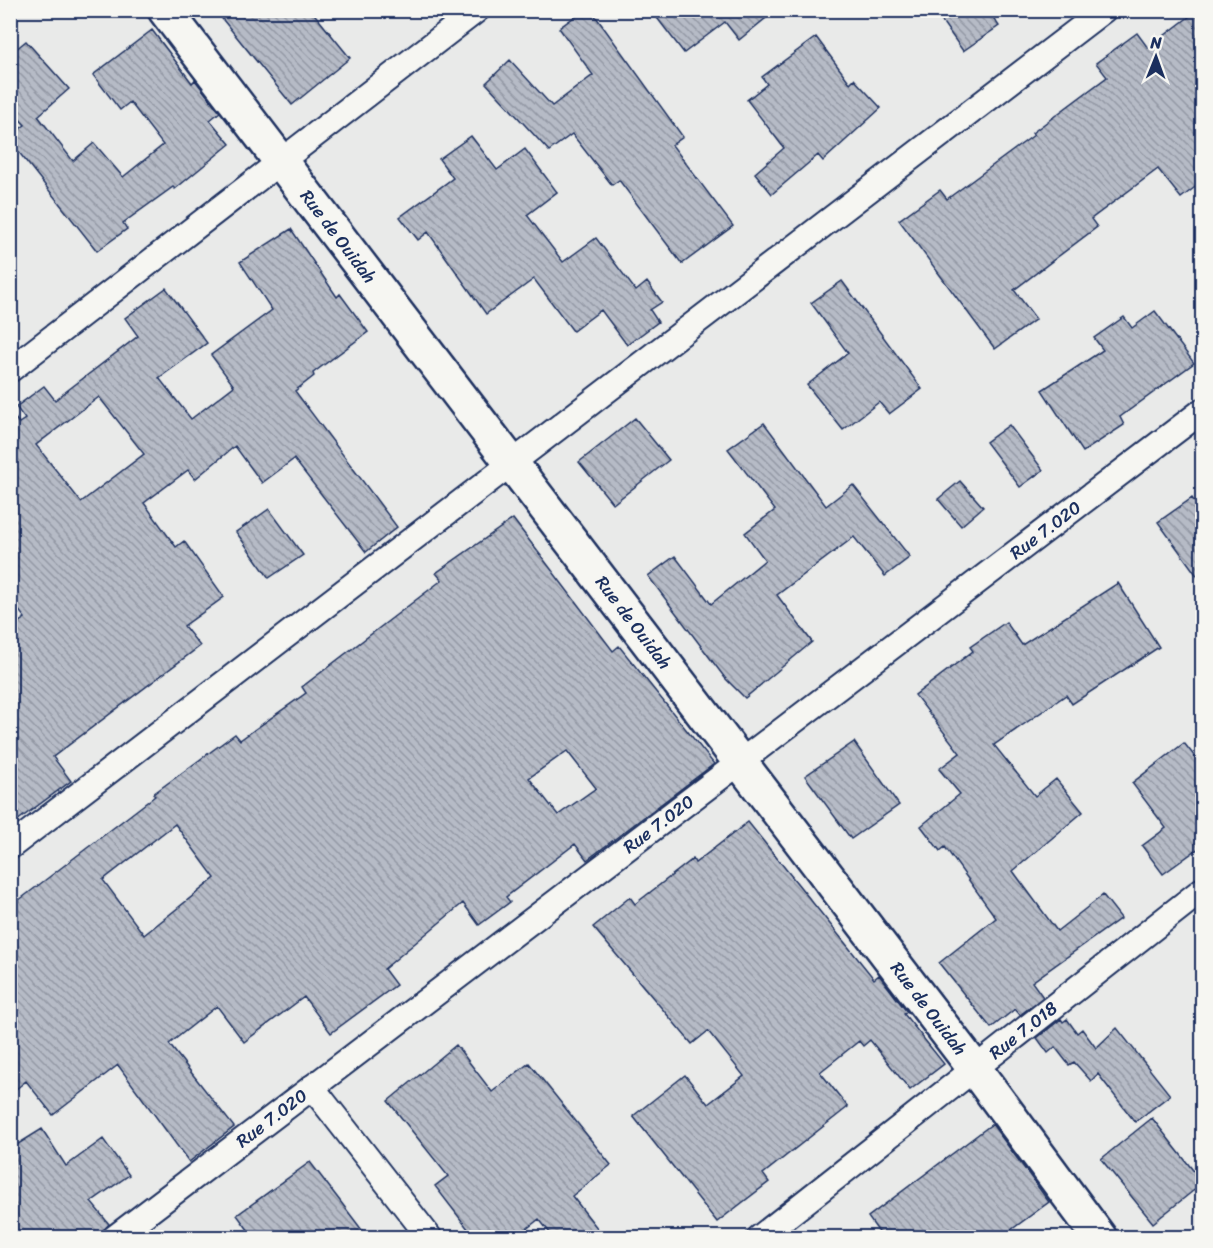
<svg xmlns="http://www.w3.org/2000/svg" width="1213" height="1248" viewBox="0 0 1213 1248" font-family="Sriracha,sans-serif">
<defs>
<pattern id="building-back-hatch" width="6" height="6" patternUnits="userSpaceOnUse" patternTransform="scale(1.5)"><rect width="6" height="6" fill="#b6bbc6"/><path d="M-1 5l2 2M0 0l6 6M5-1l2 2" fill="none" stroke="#9398a4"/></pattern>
</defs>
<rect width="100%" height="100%" fill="#e9eae9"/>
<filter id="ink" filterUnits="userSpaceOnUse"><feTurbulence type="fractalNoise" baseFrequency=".0167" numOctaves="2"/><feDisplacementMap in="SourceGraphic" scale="12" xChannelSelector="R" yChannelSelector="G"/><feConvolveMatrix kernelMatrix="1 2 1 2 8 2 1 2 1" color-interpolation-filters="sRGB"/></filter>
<g filter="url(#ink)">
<path fill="url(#building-back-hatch)" stroke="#1b2f5e" stroke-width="1.5" fill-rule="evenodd" d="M 215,10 L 311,10 L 350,58 L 292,105 Z
M 584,10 L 591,10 L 683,137 L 672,145 L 733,226 L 682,264 L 619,180 L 612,185 L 572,134 L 549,151 L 486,83 L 510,60 L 552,106 L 593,75 L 559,28 Z
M 651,10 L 776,10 L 739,40 L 725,22 L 684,53 Z
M 934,10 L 988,10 L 999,26 L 963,51 Z
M 1198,10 L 1203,10 L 1203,181 L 1181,198 L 1158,169 L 1091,219 L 1097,227 L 1014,290 L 1036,319 L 995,349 L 899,220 L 940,190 L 947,199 L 1034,135 L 1032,133 L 1107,77 L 1096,63 L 1137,33 L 1148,48 Z
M 152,30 L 192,83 L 195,80 L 220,112 L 210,120 L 230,144 L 175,189 L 173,187 L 123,223 L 127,229 L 97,251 L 10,141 L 10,136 L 25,125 L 10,109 L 10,54 L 26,41 L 69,89 L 38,116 L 73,161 L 94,143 L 123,177 L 163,145 L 130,102 L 120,110 L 93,75 Z
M 816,37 L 850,83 L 854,79 L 881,108 L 823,161 L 818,155 L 772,194 L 755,173 L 784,148 L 747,100 L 767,84 L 762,77 Z
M 471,136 L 497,170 L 525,149 L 557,192 L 527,215 L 563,262 L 596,238 L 636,291 L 647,282 L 662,302 L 650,310 L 658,322 L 627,345 L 601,310 L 573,331 L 534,279 L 486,314 L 428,232 L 418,240 L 400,217 L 453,178 L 439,159 Z
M 291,229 L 337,297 L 340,294 L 368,332 L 313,373 L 314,376 L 295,391 L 397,527 L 366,552 L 294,459 L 262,483 L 235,446 L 195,479 L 188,470 L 144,503 L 176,547 L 184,541 L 224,597 L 184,626 L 200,646 L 53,757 L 71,781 L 10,826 L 10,628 L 25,618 L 10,599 L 10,412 L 19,423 L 25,419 L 16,407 L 44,386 L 55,400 L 138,336 L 125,318 L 166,288 L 207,343 L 159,378 L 191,419 L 234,386 L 211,355 L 272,310 L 240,262 ZM 99,397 L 144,454 L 81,502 L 36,445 Z
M 842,281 L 922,389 L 889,414 L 879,402 L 843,430 L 807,385 L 848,353 L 811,303 Z
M 1155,311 L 1194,363 L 1120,417 L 1124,425 L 1083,452 L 1042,390 L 1103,350 L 1094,338 L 1124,317 L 1132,328 Z
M 635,418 L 669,460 L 613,504 L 579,462 Z
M 764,423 L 826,506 L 853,485 L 910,557 L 885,576 L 854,537 L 777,595 L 812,642 L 745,698 L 725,678 L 648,576 L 675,556 L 711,604 L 765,560 L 745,533 L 775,510 L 728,449 Z
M 1009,425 L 1043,470 L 1020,487 L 986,442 Z
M 960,481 L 983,507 L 961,526 L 938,499 Z
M 1192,498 L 1203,514 L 1203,584 L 1158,522 Z
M 269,509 L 303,555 L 269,578 L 236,532 Z
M 513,519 L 613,651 L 619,646 L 714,764 L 587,860 L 575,844 L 506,897 L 510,902 L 479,925 L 463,903 L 384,969 L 396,985 L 331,1033 L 304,997 L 244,1042 L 217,1006 L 169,1044 L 234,1127 L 189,1162 L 118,1065 L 53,1115 L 26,1081 L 10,1094 L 10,907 L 155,796 L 153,794 L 235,734 L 240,740 L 306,693 L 302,687 L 442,580 L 436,573 ZM 567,751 L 596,788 L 558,815 L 529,778 ZM 175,824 L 215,878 L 144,935 L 103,880 Z
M 1118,583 L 1159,647 L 1072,704 L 1066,695 L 994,745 L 1035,796 L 1056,779 L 1083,812 L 1013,871 L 1057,931 L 1103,895 L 1121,918 L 1032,982 L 1043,997 L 1020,1015 L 1015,1009 L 991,1028 L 939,963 L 996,918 L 945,847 L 940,851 L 921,826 L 960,794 L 939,769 L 960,753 L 915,695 L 973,651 L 970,647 L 1006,622 L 1022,645 Z
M 854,742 L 899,805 L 851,839 L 805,776 Z
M 1184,743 L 1203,767 L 1203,845 L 1163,874 L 1142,846 L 1166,828 L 1132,783 Z
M 748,822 L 874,979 L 879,975 L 907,1012 L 904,1014 L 944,1064 L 910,1090 L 870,1040 L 863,1046 L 859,1041 L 820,1072 L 848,1107 L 763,1174 L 769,1182 L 717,1222 L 633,1116 L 685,1075 L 708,1104 L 744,1076 L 708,1031 L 692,1044 L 593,927 L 630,897 L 635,904 L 693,859 L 695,863 Z
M 1061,1019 L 1063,1022 L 1067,1019 L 1077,1033 L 1082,1029 L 1096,1048 L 1117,1028 L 1170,1095 L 1135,1122 L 1098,1074 L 1091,1081 L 1074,1062 L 1069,1065 L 1055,1047 L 1048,1053 L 1037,1038 Z
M 456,1045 L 492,1092 L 529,1063 L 611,1165 L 572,1196 L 605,1238 L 554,1238 L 539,1219 L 515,1238 L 475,1238 L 435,1186 L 448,1176 L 388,1101 Z
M 1152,1118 L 1203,1183 L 1153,1223 L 1101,1159 Z
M 992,1124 L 1049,1202 L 1000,1238 L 883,1238 L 868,1217 Z
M 42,1129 L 66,1166 L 103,1139 L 129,1175 L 91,1202 L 109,1224 L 98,1238 L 10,1238 L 10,1149 Z
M 310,1162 L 340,1201 L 368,1238 L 254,1238 L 237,1215 Z"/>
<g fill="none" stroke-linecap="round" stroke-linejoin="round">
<defs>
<g id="minor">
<path d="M 10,370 L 477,10"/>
<path d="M 10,847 L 1104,10"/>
<path d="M 312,1087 L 430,1238"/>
<path id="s1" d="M 114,1238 L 1202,411"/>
<path id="s2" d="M 759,1238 L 1202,890"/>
</g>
<g id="secondary">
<path id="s3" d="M 165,10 L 974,1068 L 1100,1238"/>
</g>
</defs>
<use href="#minor" stroke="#1b2f5e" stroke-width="28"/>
<use href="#secondary" stroke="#1b2f5e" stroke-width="38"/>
<use href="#minor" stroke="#f6f6f2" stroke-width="24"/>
<use href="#secondary" stroke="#f6f6f2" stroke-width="33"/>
</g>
</g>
<g text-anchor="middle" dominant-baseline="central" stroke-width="5" stroke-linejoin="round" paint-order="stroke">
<g font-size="18" fill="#1b2f5e" stroke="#f6f6f2">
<text stroke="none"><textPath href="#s3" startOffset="285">Rue de Ouidah</textPath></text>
<text stroke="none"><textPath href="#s1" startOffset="1170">Rue 7.020</textPath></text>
<text stroke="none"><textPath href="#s3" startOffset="771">Rue de Ouidah</textPath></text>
<text stroke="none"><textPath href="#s1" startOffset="684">Rue 7.020</textPath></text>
<text stroke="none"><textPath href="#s3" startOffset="1257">Rue de Ouidah</textPath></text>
<text stroke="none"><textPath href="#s2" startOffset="336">Rue 7.018</textPath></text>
<text stroke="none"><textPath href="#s1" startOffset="198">Rue 7.020</textPath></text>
</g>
</g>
<rect width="1213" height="1248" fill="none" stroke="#f6f6f2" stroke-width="36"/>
<rect x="18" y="18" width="1177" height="1212" fill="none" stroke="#1b2f5e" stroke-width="2" filter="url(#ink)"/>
<g transform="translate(1156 57) rotate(1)" stroke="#f6f6f2" stroke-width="4.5" paint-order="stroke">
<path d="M0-4.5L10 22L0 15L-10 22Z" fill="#1b2f5e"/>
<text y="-9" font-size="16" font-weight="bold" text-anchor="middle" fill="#1b2f5e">N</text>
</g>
</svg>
